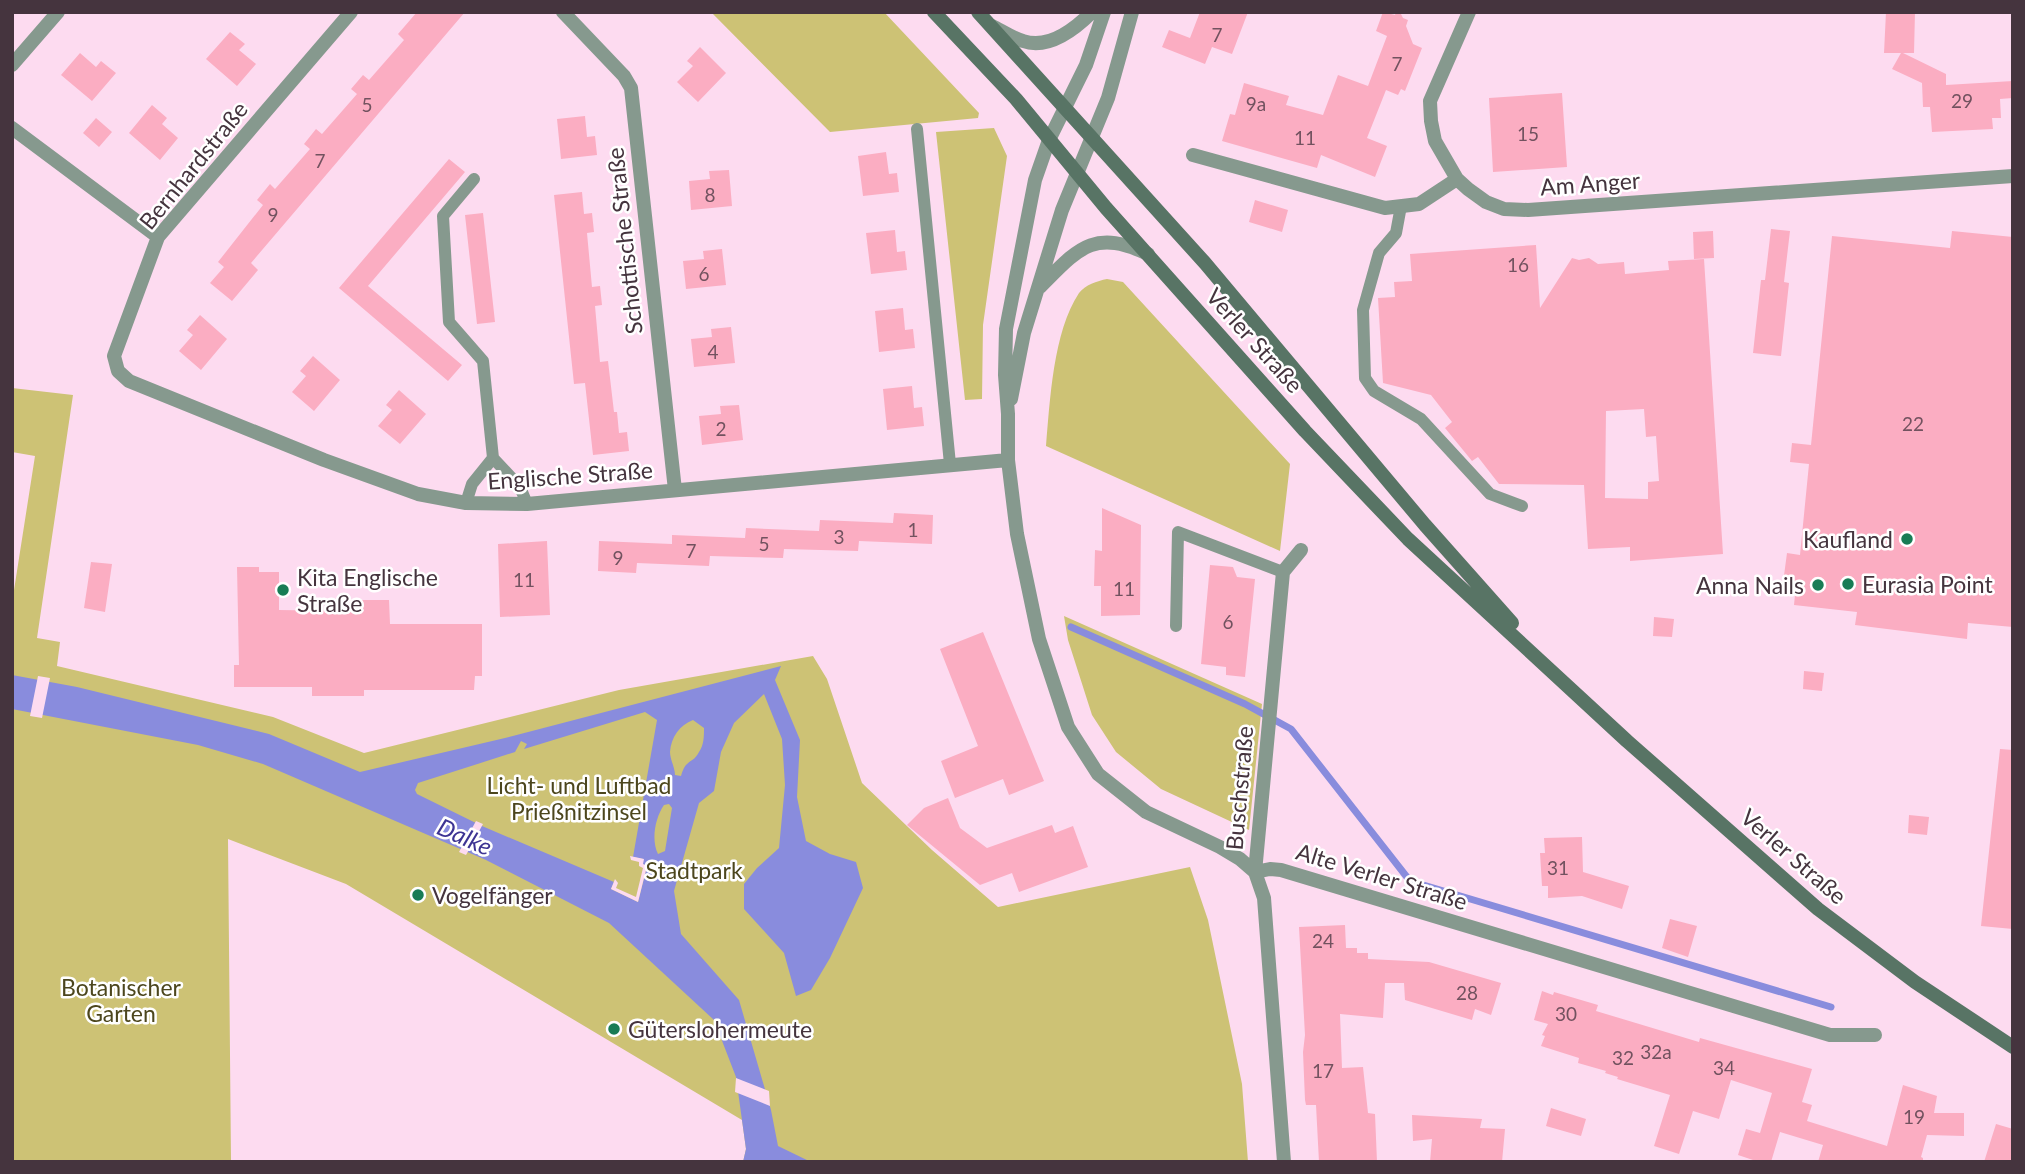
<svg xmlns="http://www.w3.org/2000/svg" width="2025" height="1174" viewBox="0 0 2025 1174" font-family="Lato,sans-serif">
<rect width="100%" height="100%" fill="#fddbf0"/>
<path fill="#cdc275" d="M 711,12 L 884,12 L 979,113 L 978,118 L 830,132 Z
M 994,128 L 1007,156 L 983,325 L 982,399 L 965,400 L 936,132 Z
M 1107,279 L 1123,282 L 1290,464 L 1280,551 L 1046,446 C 1050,401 1053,332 1079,293 C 1085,285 1097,281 1107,279 Z
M 12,388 L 73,395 L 37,638 L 60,642 L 57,666 L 273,717 L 364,753 L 619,690 L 813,656 L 827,679 L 862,783 L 932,850 L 998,907 L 1190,867 L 1208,920 L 1242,1084 L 1248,1162 L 743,1162 L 746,1149 L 742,1120 L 346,884 L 228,839 L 231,1162 L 12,1162 L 12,603 L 35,456 L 12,452 Z
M 1064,616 L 1262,704 L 1249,830 L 1161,789 L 1116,752 L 1092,715 L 1068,640 Z"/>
<path fill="#898cdd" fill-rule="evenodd" d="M 781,666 L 775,680 L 800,740 L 797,797 L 806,841 L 830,854 L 856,862 L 863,888 L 830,958 L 811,990 L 796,996 L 784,953 L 744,909 L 744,884 L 757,868 L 779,848 L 785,785 L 782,739 L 764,694 L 734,723 L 721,752 L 714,791 L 699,803 L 674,891 L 681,934 L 739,1000 L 771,1110 L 778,1146 L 811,1162 L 743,1162 L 746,1149 L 736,1077 L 714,1020 L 609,923 L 486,860 L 263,764 L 198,745 L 12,709 L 12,675 L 77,687 L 269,734 L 360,772 L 505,738 ZM 645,712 L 657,720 L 633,857 L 643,859 L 642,864 L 647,866 L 638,902 L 611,889 L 614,882 L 482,826 L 417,794 L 415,790 L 418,783 L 515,752 L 521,741 L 527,744 L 524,749 ZM 693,720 L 704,728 C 704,736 704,745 699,752 C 693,764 686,758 681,776 L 675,775 C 675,768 670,759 670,752 C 671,737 680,725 693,720 ZM 669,804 L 672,808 L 665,851 L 658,854 C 651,840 655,818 664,805 Z"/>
<path fill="#fddbf0" d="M 38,676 L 50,678 L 42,718 L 30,716 Z
M 476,821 L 483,824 L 466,855 L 459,852 Z
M 630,856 L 644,859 L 643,864 L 647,866 L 638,902 L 611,889 L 615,879 L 618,883 L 616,888 L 636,897 L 643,868 L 639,866 L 639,862 L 631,860 Z
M 736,1078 L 769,1091 L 770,1106 L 735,1092 Z"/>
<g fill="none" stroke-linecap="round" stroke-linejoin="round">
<path stroke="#898cdd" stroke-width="7" d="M 1071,627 L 1245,704 L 1291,729 L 1410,881 L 1831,1007"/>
</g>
<path fill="#fbadc2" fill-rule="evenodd" d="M 417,12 L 465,12 L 251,263 L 258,270 L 232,301 L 210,283 L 224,267 L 218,262 L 263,205 L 257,200 L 270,184 L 275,189 L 310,149 L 304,144 L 316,129 L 322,134 L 357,94 L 351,89 L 363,75 L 369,80 L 404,40 L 398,34 Z
M 1200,12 L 1248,12 L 1232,54 L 1212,47 L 1205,64 L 1162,47 L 1169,30 L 1190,38 Z
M 1383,12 L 1395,15 L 1396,12 L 1400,12 L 1403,18 L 1408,20 L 1406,26 L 1413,44 L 1422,48 L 1405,91 L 1401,89 L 1398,95 L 1386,90 L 1367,138 L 1387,146 L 1375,177 L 1321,155 L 1317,168 L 1222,141 L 1230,114 L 1235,115 L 1244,83 L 1289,96 L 1286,105 L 1323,115 L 1338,75 L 1368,86 L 1387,36 L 1376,31 Z
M 1886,12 L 1915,12 L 1914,53 L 1903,53 L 1946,74 L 1946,85 L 2013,81 L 2013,98 L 2000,99 L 2001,118 L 1992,118 L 1993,129 L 1932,132 L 1930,107 L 1923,107 L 1922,83 L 1892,69 L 1901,53 L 1884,53 Z
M 230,32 L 245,44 L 239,50 L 256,64 L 237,86 L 206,59 Z
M 700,47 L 726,73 L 698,102 L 677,82 L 693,66 L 687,61 Z
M 80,53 L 96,67 L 101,61 L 116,73 L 92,101 L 61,75 Z
M 1562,93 L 1567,167 L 1493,172 L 1489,98 Z
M 152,105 L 167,118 L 162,124 L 178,138 L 160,160 L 129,133 Z
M 585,116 L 587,137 L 595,136 L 597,155 L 561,159 L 557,119 Z
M 96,118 L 112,132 L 99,147 L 83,133 Z
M 886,152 L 889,174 L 897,173 L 899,192 L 863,196 L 858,156 Z
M 449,159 L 465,172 L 368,286 L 462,365 L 448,381 L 339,288 Z
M 729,170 L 732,206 L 691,210 L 689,181 L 710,179 L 709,171 Z
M 582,192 L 584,214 L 592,213 L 594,232 L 587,233 L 592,287 L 600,286 L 602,305 L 595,306 L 600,362 L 608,361 L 614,412 L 617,412 L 619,433 L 627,432 L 629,451 L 593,455 L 585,383 L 574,384 L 554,195 Z
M 1255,200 L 1288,210 L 1282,232 L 1249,222 Z
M 483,213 L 495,322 L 477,324 L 465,215 Z
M 1771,229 L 1790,231 L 1784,282 L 1789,283 L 1781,356 L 1753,353 L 1761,280 L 1765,280 Z
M 895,230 L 897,252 L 905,251 L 907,270 L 871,274 L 866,233 Z
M 1713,231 L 1714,258 L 1694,259 L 1693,232 Z
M 1952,231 L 2013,237 L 2013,627 L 1968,623 L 1967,639 L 1855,625 L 1857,612 L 1794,605 L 1796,585 L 1783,583 L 1787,553 L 1800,555 L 1809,464 L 1790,462 L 1792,443 L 1811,445 L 1832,236 L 1950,248 Z
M 1536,245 L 1540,308 L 1572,258 L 1579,260 L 1589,258 L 1598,264 L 1624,262 L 1625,274 L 1669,270 L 1668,261 L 1704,259 L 1723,554 L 1630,561 L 1630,547 L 1588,549 L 1584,485 L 1499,484 L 1478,457 L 1472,461 L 1445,428 L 1452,422 L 1431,395 L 1383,383 L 1378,298 L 1395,297 L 1394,282 L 1412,281 L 1410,254 ZM 1644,409 L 1646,437 L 1656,436 L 1659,481 L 1648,482 L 1648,499 L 1605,498 L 1606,411 Z
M 722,249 L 726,285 L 686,289 L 683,261 L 704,259 L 703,251 Z
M 903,308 L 905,330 L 913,329 L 915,348 L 879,352 L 875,311 Z
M 200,315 L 227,339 L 201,370 L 179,351 L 193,335 L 187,330 Z
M 731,327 L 735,363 L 694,367 L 691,339 L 712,337 L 711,329 Z
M 313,356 L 340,380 L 314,411 L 292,392 L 306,376 L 300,371 Z
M 912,386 L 914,408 L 922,407 L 924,426 L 887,430 L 883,389 Z
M 399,390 L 426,414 L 400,444 L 378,426 L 392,410 L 386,405 Z
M 739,405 L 743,440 L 702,445 L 699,416 L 721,414 L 720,406 Z
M 1102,508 L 1141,525 L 1140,615 L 1101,616 L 1101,586 L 1094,586 L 1095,550 L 1102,551 Z
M 894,513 L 933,515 L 932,544 L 859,541 L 858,551 L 784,549 L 783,558 L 710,556 L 709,566 L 637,563 L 636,573 L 598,571 L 599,541 L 672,544 L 672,535 L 745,538 L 746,528 L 819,531 L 820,520 L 893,523 Z
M 547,541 L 550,615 L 500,617 L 498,544 Z
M 91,562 L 112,564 L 105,612 L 84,608 Z
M 1210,565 L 1233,567 L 1237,577 L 1255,579 L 1245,677 L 1226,675 L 1226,667 L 1201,664 Z
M 237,567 L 259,567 L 259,572 L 279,572 L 279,610 L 339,611 L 339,600 L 389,600 L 390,624 L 482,624 L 482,676 L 475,676 L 474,690 L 364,690 L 364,696 L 312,696 L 312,687 L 234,687 L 234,665 L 239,665 Z
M 1654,617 L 1674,619 L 1672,637 L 1653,636 Z
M 983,632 L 1044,781 L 1009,795 L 1003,779 L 955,798 L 941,761 L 978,746 L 940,649 Z
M 1804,671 L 1824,673 L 1822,691 L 1803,689 Z
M 2000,749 L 2013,750 L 2013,929 L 1981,926 Z
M 948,798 L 960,828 L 987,848 L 1052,825 L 1055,833 L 1073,826 L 1088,867 L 1019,892 L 1012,873 L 980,885 L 907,825 L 924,808 Z
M 1909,815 L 1929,817 L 1927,835 L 1908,833 Z
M 1582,837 L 1583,872 L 1629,886 L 1622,909 L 1582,896 L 1548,898 L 1548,886 L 1542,886 L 1540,853 L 1545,853 L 1544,838 Z
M 1670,919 L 1697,926 L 1688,957 L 1662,948 Z
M 1345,925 L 1346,948 L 1357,948 L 1357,953 L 1368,953 L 1368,959 L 1429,962 L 1501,983 L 1491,1015 L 1475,1009 L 1472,1020 L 1405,1000 L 1404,983 L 1385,983 L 1383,1018 L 1340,1014 L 1342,1068 L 1363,1067 L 1368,1113 L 1375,1114 L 1377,1162 L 1319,1162 L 1316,1105 L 1306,1105 L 1305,1100 L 1303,1052 L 1305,1035 L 1299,927 Z
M 1542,991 L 1553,995 L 1554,992 L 1598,1005 L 1596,1011 L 1699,1042 L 1700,1038 L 1812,1069 L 1802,1102 L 1812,1105 L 1807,1121 L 1887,1146 L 1903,1085 L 1937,1096 L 1934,1113 L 1964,1113 L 1964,1136 L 1927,1135 L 1921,1157 L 1923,1158 L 1923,1162 L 1818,1162 L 1823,1145 L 1780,1132 L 1771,1162 L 1759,1162 L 1738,1155 L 1746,1129 L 1760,1133 L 1772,1093 L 1731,1080 L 1719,1119 L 1693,1111 L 1679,1154 L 1654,1146 L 1670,1095 L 1617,1079 L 1618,1077 L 1605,1073 L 1606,1071 L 1578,1063 L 1579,1058 L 1541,1046 L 1545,1036 L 1542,1035 L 1548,1024 L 1534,1020 Z
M 1551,1108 L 1586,1119 L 1581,1136 L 1546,1126 Z
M 1412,1115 L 1482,1119 L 1480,1128 L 1505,1129 L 1502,1162 L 1430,1162 L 1432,1139 L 1413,1141 Z
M 1996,1124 L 2013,1129 L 2013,1162 L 1984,1162 Z"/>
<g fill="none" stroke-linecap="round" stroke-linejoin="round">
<path stroke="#86998e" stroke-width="12" d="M 917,129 L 950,464
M 474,179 L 443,216 L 449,322 L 483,361 L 493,458 L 520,487 L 527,504
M 1401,206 L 1396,233 L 1379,253 L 1363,310 L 1365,378 L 1374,391 L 1421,419 L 1490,494 L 1522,506
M 466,503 L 472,484 L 493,458
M 1176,626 L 1178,532 L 1283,572"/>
<path stroke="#86998e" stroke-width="14" d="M 351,12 L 158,237 L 114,356 L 118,371 L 129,381 L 324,460 L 418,494 L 466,503 L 527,504 L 1008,460
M 563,12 L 624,76 L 631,88 L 675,490
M 1104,12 L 1086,65 L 1049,140 L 1035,180 L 1006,329 L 1005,375 L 1008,414 L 1008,460 L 1017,534 L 1039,639 L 1068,727 L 1098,774 L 1146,812 L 1220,847 L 1240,859 L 1255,872
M 1469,12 L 1430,101 L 1431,121 L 1435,141 L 1457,179 L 1468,189 L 1486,202 L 1504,209 L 1528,210 L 2013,176
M 992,26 C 1002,31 1012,38 1023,41 C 1049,50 1075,29 1092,12
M 12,65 L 58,12
M 12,128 L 158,237
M 1193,155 L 1385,208 L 1419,204 L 1457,179
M 1040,287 C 1078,249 1093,228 1148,254
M 1011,399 L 1024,333 L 1062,210 L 1108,98 L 1132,12
M 1255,872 L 1270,869 L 1281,870 L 1830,1035 L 1875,1035
M 1284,1162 L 1264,898 L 1255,872 L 1283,572 L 1301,550"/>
<path stroke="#587465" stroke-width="14" d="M 934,12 L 1016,99 L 1106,208 L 1305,431 L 1408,539 L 1627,741 L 1818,909 L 1915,982 L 2013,1047
M 978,12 L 1205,263 L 1425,525 L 1512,623"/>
</g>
<g fill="#187c55" stroke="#fff" stroke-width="2.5">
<circle cx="1907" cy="539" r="7"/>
<circle cx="1848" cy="584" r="7"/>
<circle cx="1818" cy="585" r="7"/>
<circle cx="283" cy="590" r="7"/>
<circle cx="418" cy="895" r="7"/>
<circle cx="614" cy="1029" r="7"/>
</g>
<g text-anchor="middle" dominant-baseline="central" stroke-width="5" stroke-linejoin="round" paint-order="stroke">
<g font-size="19" fill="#72525f">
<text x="1217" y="34">7</text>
<text x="1397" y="63">7</text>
<text x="1962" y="100">29</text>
<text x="1256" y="103">9a</text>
<text x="367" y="104">5</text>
<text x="1528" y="133">15</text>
<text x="1305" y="137">11</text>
<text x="320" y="160">7</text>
<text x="710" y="194">8</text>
<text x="273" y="214">9</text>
<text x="1518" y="264">16</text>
<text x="704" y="273">6</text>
<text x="713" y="351">4</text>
<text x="1913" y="423">22</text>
<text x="721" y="428">2</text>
<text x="913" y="529">1</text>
<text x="839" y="536">3</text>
<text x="764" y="543">5</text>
<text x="691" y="550">7</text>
<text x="618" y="557">9</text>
<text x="524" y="579">11</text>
<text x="1124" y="588">11</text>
<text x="1228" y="621">6</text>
<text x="1558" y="867">31</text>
<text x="1323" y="940">24</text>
<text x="1467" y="992">28</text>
<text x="1566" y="1013">30</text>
<text x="1656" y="1051">32a</text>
<text x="1623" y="1057">32</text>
<text x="1724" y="1067">34</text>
<text x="1323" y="1070">17</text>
<text x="1914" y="1116">19</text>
</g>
<g font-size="23" fill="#45343e" stroke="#fff">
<text transform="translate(193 165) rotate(-51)">Bernhardstraße</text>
<text transform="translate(1590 183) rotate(-4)">Am Anger</text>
<text transform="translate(624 241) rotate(-96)">Schottische Straße</text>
<text transform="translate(1255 340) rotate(48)">Verler Straße</text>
<text transform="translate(570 475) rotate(-4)">Englische Straße</text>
<text transform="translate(1239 788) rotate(-85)">Buschstraße</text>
<text transform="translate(1794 856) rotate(41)">Verler Straße</text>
<text transform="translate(1382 876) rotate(17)">Alte Verler Straße</text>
</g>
<g font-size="23" fill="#45343e" stroke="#fff" text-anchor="start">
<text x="1893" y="539" text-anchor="end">Kaufland</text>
<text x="297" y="577">Kita Englische<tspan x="297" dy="26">Straße</tspan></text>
<text x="1862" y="584">Eurasia Point</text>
<text x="1804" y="585" text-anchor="end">Anna Nails</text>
<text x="432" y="895">Vogelfänger</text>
<text x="628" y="1029">Güterslohermeute</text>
</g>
<g font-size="23" fill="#4c461d" stroke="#fff">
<text x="579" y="785">Licht- und Luftbad<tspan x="579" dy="26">Prießnitzinsel</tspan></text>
<text x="694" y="870">Stadtpark</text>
<text x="121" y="987">Botanischer<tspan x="121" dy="26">Garten</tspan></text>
</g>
<g font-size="24" font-style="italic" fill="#3d3493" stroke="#fff">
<text transform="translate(465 836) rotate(24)">Dalke</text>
</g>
</g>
<rect width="2025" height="1174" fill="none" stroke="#45343e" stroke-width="28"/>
</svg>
